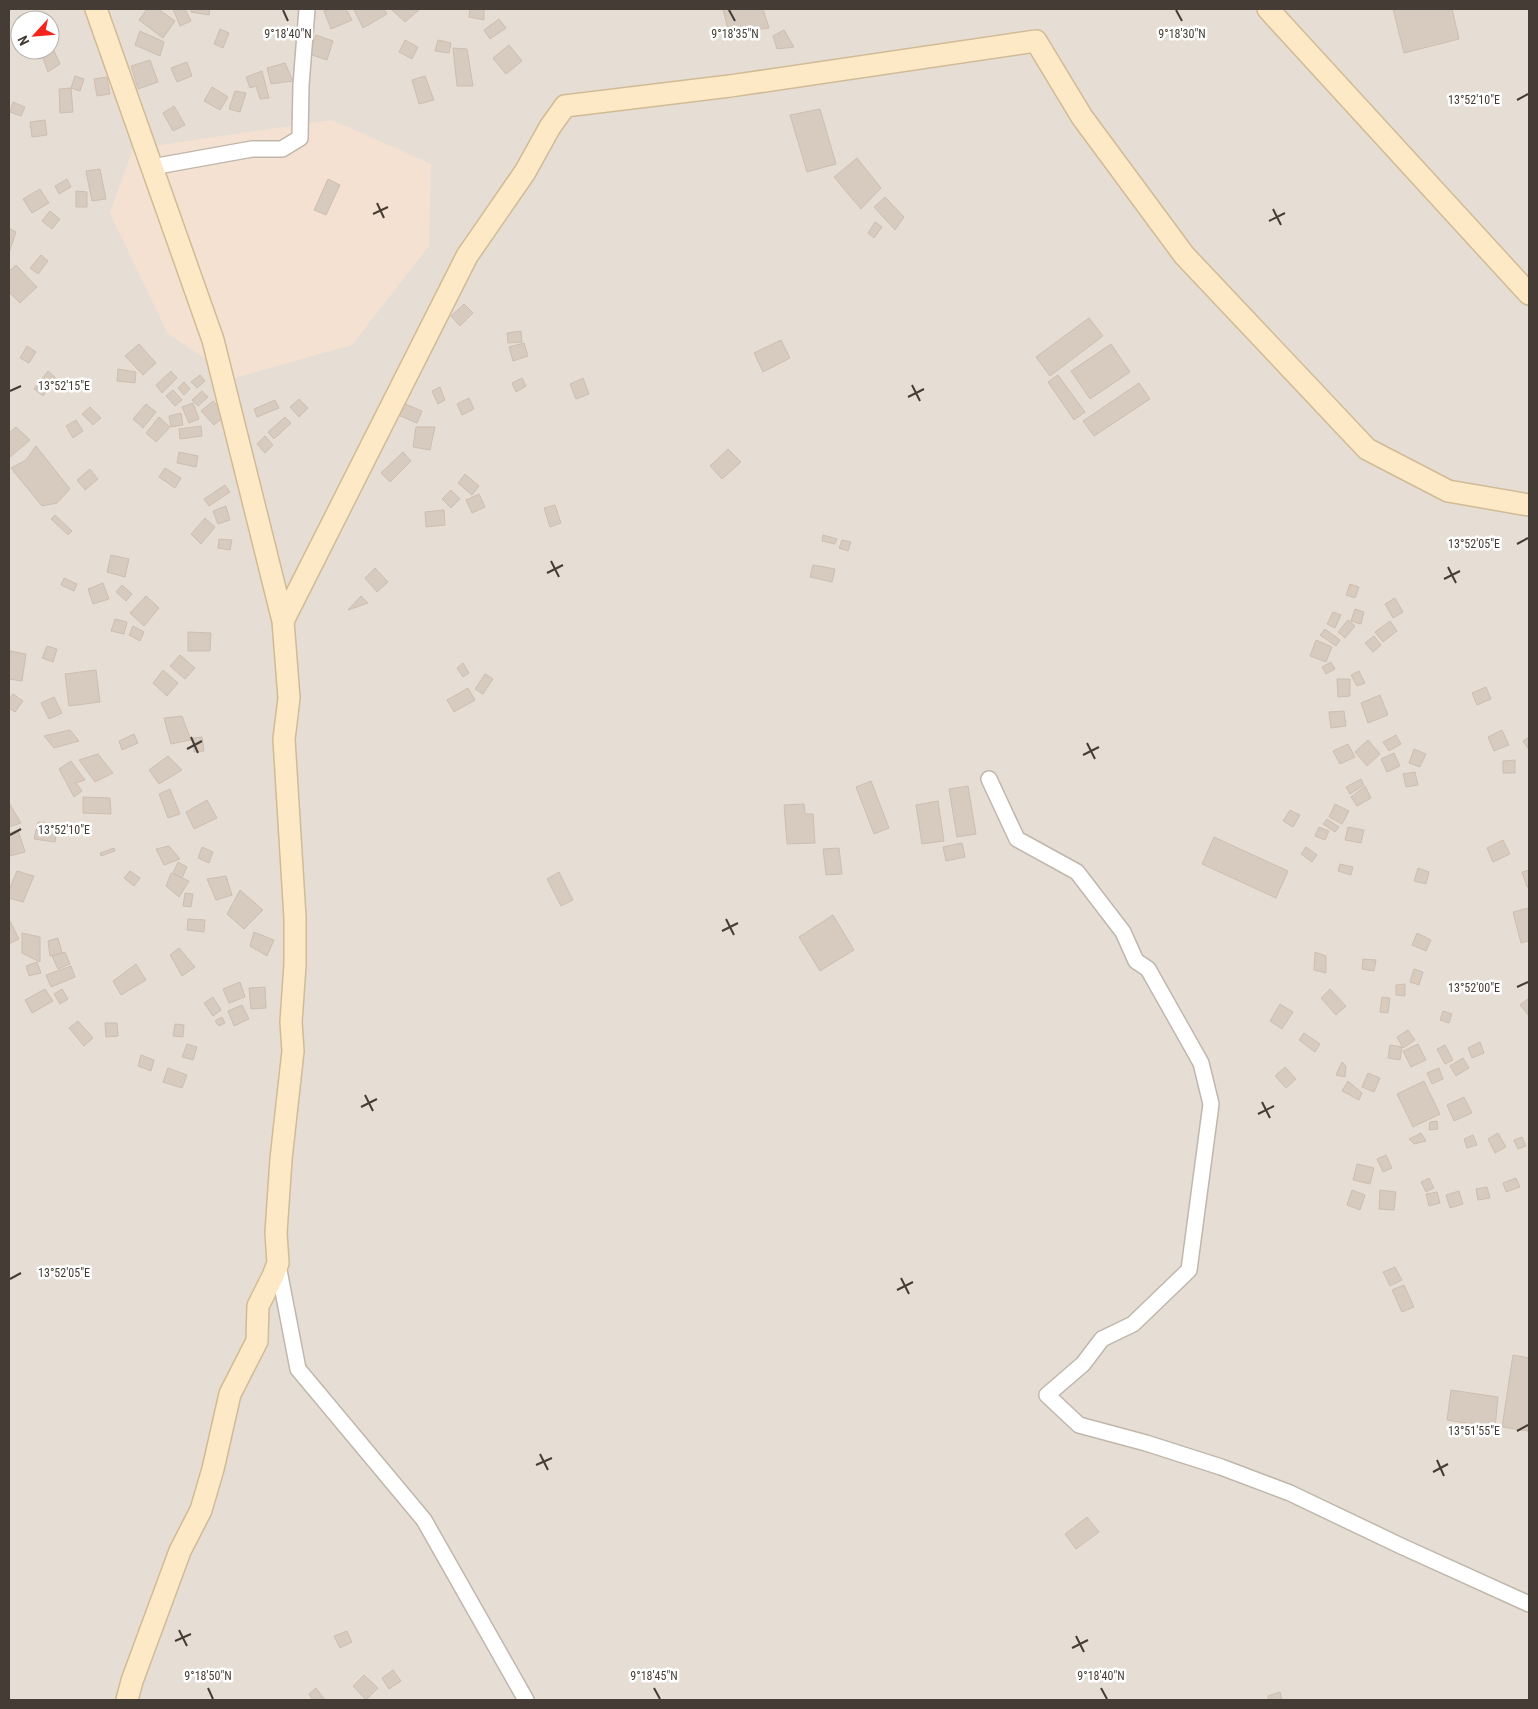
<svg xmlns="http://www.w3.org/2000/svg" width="1538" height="1709" viewBox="0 0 1538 1709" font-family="'Roboto Condensed',sans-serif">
<rect width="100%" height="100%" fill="#f2ede6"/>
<path fill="#e6ded4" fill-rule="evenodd" d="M 9,9 L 1529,9 L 1529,1700 L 9,1700 ZM 20,20 L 50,20 L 50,50 L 20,50 Z"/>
<path fill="#f4e1d1" d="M 332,120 L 431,164 L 429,246 L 352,345 L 234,378 L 168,334 L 110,213 L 133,149 Z"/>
<path fill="#d7cabe" stroke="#cebeaf" d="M 147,9 L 158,9 L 175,21 L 163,38 L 139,20 Z
M 173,9 L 185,9 L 191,21 L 180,26 Z
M 192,9 L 210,9 L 209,15 L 191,12 Z
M 332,9 L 346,9 L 352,20 L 331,29 L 324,11 Z
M 356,9 L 384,9 L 387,14 L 363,28 L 354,10 Z
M 391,9 L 420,9 L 405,22 Z
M 470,9 L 484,9 L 484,20 L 469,17 Z
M 723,9 L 763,9 L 769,28 L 729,34 Z
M 1393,9 L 1452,9 L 1459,39 L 1404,53 Z
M 37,15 L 44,20 L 33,20 Z
M 499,19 L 506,28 L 490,39 L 484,30 Z
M 220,29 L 229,33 L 223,48 L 214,44 Z
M 784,30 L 794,47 L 777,49 L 773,36 Z
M 140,31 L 164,42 L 160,56 L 135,45 Z
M 316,35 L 333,41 L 327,60 L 309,54 Z
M 405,40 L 418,47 L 412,59 L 399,52 Z
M 438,40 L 451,43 L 449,53 L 435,51 Z
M 51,44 L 60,64 L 48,72 L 40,50 L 50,50 Z
M 509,45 L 522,61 L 506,74 L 493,58 Z
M 453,48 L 467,49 L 473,86 L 457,86 Z
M 150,60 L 158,82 L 138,89 L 131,66 Z
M 187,62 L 192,76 L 177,82 L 171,68 Z
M 285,63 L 293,81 L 271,84 L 267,68 Z
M 262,71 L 269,98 L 260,99 L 256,86 L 250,88 L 246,77 Z
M 75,76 L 84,79 L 80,91 L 71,88 Z
M 425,76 L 434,100 L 419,104 L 412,80 Z
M 107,77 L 110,94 L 97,96 L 94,79 Z
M 212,87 L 228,97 L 220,110 L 204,101 Z
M 71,88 L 73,112 L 60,113 L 59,89 Z
M 235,91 L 246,93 L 240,112 L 229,109 Z
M 13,102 L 25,107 L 21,116 L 10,112 Z
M 174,106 L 185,125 L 173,131 L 163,113 Z
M 820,109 L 836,164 L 807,172 L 790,115 Z
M 45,120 L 47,135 L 32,137 L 30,122 Z
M 857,158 L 881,188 L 861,209 L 834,177 Z
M 100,169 L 106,199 L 92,201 L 86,171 Z
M 67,179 L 71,187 L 59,194 L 55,186 Z
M 328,179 L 340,185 L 326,215 L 314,210 Z
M 40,189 L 49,203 L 32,213 L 23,199 Z
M 76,191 L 87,192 L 87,207 L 76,207 Z
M 885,197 L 904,217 L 895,230 L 874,207 Z
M 50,211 L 60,219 L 52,229 L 42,221 Z
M 875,222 L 882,227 L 874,238 L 868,233 Z
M 9,228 L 16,232 L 9,253 Z
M 41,255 L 48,261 L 38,274 L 30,268 Z
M 16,265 L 37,287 L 20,303 L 9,292 L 9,271 Z
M 464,304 L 473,313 L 460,326 L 451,316 Z
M 1089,318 L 1103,336 L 1050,376 L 1036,357 Z
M 521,331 L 522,342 L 508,343 L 507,333 Z
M 781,340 L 790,358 L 763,372 L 754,353 Z
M 524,343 L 528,356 L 513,361 L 509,347 Z
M 139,344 L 156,363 L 143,375 L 125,356 Z
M 1111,344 L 1130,372 L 1090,399 L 1071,371 Z
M 27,346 L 36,352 L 29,363 L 20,358 Z
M 118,369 L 136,372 L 135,383 L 117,381 Z
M 48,371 L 57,379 L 43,396 L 34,389 Z
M 171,371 L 177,378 L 162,393 L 156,385 Z
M 200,375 L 205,381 L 197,388 L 191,382 Z
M 1058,375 L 1085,412 L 1074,420 L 1048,382 Z
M 522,378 L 526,386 L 516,392 L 512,383 Z
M 583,378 L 589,394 L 576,399 L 570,384 Z
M 184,382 L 190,389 L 184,395 L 178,388 Z
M 1139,383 L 1150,399 L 1094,436 L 1083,421 Z
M 440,387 L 445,400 L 438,404 L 432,391 Z
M 173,390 L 182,400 L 175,406 L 166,396 Z
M 202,391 L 208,397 L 198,406 L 192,400 Z
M 469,398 L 474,409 L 462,415 L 457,404 Z
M 299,399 L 308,408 L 299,417 L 290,407 Z
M 275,400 L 279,408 L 257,417 L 254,409 Z
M 213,401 L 226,415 L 214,425 L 201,411 Z
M 193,403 L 199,419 L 189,423 L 182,407 Z
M 403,403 L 422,411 L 417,423 L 398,415 Z
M 146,404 L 156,412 L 143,428 L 133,419 Z
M 90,407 L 101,418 L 93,425 L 82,414 Z
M 181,413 L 183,425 L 171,427 L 169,416 Z
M 159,417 L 170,427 L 156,442 L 146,433 Z
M 285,417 L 291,423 L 274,439 L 268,432 Z
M 76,420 L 83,431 L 73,438 L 66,426 Z
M 201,426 L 202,436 L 180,439 L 179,429 Z
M 16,427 L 30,440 L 9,458 L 9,433 Z
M 416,427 L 435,427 L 430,450 L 413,447 Z
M 265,436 L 273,445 L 265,453 L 257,444 Z
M 36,446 L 70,489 L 57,503 L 42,506 L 11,468 L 26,460 Z
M 728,449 L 741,462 L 722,479 L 710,466 Z
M 179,452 L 198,456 L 196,467 L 177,463 Z
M 403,452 L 411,461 L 390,482 L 381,473 Z
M 165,468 L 181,478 L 175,488 L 159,477 Z
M 90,469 L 98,479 L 85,490 L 77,480 Z
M 465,474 L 479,486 L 472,495 L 458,483 Z
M 225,485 L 230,492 L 209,506 L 204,499 Z
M 451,490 L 460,499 L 451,508 L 442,499 Z
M 479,494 L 485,507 L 472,513 L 466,500 Z
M 555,505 L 561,523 L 550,527 L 544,508 Z
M 226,506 L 230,520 L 218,524 L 213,511 Z
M 444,510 L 445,525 L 426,527 L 425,512 Z
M 55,515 L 72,531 L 68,535 L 51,519 Z
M 205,518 L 215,527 L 201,544 L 191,534 Z
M 823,535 L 837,539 L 835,544 L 822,541 Z
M 219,539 L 232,540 L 230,550 L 218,548 Z
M 842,540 L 851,542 L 848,551 L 839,548 Z
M 111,555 L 129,559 L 125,577 L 107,572 Z
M 813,565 L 835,569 L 832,582 L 810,577 Z
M 375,568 L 388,582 L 377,592 L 365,578 Z
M 64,578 L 77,584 L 74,591 L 61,585 Z
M 103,583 L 109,599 L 93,604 L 88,589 Z
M 1350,584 L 1359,587 L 1355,598 L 1346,595 Z
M 122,585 L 132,594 L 126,601 L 116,592 Z
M 146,596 L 159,608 L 144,626 L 130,613 Z
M 361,596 L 368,603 L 348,610 Z
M 1395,598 L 1403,612 L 1393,618 L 1385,604 Z
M 1355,609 L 1364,612 L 1361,624 L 1351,621 Z
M 1333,612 L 1341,615 L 1335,628 L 1327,624 Z
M 115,619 L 127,622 L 124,634 L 111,631 Z
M 1348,620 L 1355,626 L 1345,638 L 1338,632 Z
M 1390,621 L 1397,631 L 1383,642 L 1375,632 Z
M 133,626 L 144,632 L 140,641 L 129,635 Z
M 1325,629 L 1340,640 L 1336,646 L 1320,635 Z
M 188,632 L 211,633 L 210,651 L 188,651 Z
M 1374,636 L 1381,645 L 1373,652 L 1365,643 Z
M 1316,640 L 1332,647 L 1326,662 L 1310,656 Z
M 47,646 L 57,649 L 53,662 L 42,658 Z
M 10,651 L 26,654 L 22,681 L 9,679 Z
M 180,655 L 195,668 L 185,679 L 170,666 Z
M 1331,662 L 1335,669 L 1326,674 L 1322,667 Z
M 463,663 L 469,673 L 463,677 L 457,668 Z
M 96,670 L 100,702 L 69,706 L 65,674 Z
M 163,670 L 178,683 L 167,696 L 153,683 Z
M 1359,671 L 1365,683 L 1357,686 L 1351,675 Z
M 485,674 L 493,679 L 483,694 L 475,689 Z
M 1337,679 L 1350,679 L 1350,696 L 1338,697 Z
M 1486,687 L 1491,699 L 1477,705 L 1472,693 Z
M 468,688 L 475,700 L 454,712 L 447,700 Z
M 13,694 L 23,701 L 15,712 L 9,708 L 9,700 Z
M 1380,695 L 1388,715 L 1368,723 L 1361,703 Z
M 54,697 L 62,713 L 49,719 L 41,703 Z
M 1344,711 L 1346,726 L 1331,728 L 1329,712 Z
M 182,716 L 191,740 L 171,744 L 164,718 Z
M 70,730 L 79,741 L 54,748 L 44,736 Z
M 1502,730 L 1509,745 L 1494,751 L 1488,737 Z
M 134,734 L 138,743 L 122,750 L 119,741 Z
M 1396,735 L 1401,744 L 1389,751 L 1383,742 Z
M 202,737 L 204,751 L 194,752 L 193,738 Z
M 1529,737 L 1529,750 L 1523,741 Z
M 1368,740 L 1380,754 L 1367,766 L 1355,752 Z
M 1348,744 L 1355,757 L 1340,764 L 1333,751 Z
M 1414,749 L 1426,754 L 1420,767 L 1409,763 Z
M 1394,753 L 1400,766 L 1387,772 L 1381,759 Z
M 98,754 L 113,773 L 95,782 L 79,760 Z
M 168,756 L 182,770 L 159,784 L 149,770 Z
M 1515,760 L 1515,773 L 1503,773 L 1503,761 Z
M 71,761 L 85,780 L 76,783 L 82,791 L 74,797 L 59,769 Z
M 1415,772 L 1418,785 L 1406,787 L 1403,774 Z
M 1361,779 L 1364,785 L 1350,794 L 1346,787 Z
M 871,781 L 889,828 L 874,834 L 856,787 Z
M 968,786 L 976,834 L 957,837 L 949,789 Z
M 1365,786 L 1371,798 L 1357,806 L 1351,797 Z
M 170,789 L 180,814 L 168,818 L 159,794 Z
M 83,797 L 110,798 L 111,814 L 83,813 Z
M 207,800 L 217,818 L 194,829 L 186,812 Z
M 938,801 L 944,841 L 922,844 L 916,805 Z
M 9,803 L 21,823 L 9,827 Z
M 804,804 L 805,814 L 813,814 L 815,843 L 787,844 L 784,805 Z
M 1335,804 L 1349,811 L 1342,824 L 1329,817 Z
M 1290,810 L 1300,815 L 1293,827 L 1283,821 Z
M 1327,819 L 1339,827 L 1335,832 L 1323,824 Z
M 38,822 L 58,824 L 55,842 L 34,839 Z
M 1319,827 L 1329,831 L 1325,840 L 1315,836 Z
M 1348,827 L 1364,830 L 1361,843 L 1345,840 Z
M 18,830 L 25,852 L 10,856 L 9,833 Z
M 1214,837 L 1288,871 L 1276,898 L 1202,864 Z
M 1503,840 L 1510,854 L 1493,862 L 1487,848 Z
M 962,843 L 965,857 L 946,861 L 943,847 Z
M 169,846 L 180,859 L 164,865 L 156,849 Z
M 202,847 L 213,852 L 209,863 L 198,858 Z
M 1306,847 L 1317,855 L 1312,862 L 1301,854 Z
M 114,848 L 115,851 L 101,856 L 100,853 Z
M 839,848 L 842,874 L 826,875 L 823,849 Z
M 178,862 L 187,867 L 182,878 L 173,873 Z
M 1340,864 L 1353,867 L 1351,875 L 1338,871 Z
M 1418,868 L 1429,872 L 1426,884 L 1414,881 Z
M 1529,870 L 1529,887 L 1527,887 L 1522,872 Z
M 17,871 L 34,876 L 23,902 L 9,898 L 9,890 Z
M 130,871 L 140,878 L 134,886 L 124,878 Z
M 559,872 L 573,900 L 561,906 L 547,879 Z
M 171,873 L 189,881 L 179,897 L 166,886 Z
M 226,876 L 232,895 L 216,900 L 207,879 Z
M 240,890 L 263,910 L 244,929 L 227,914 Z
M 185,893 L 193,894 L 191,907 L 183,906 Z
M 1529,908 L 1529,941 L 1521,943 L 1513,912 Z
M 833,915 L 854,950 L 820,971 L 799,937 Z
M 9,919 L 19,939 L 9,944 Z
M 188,919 L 205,920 L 204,932 L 187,930 Z
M 254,932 L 274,940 L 267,956 L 250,946 Z
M 22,933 L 40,937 L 40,962 L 22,953 Z
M 1417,933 L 1431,940 L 1426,951 L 1412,945 Z
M 58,938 L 62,953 L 50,956 L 48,941 Z
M 179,948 L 195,967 L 182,976 L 170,955 Z
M 65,952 L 70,964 L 58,969 L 52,956 Z
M 1315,952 L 1326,956 L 1326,973 L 1314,970 Z
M 1363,959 L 1376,960 L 1374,971 L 1362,969 Z
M 37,962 L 41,973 L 29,976 L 26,966 Z
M 136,964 L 146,980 L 121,995 L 113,981 Z
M 71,966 L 75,977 L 51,987 L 46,975 Z
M 1414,969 L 1423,972 L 1419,985 L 1410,982 Z
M 240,982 L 245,997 L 229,1003 L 223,989 Z
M 1405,984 L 1405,996 L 1396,995 L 1396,985 Z
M 265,987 L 266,1008 L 251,1009 L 249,988 Z
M 45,989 L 53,1001 L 32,1013 L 25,1000 Z
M 62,989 L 68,999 L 60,1004 L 54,994 Z
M 1330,989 L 1346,1006 L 1336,1015 L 1321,998 Z
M 213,997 L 221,1010 L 213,1016 L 204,1003 Z
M 1382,997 L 1390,998 L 1388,1013 L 1380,1012 Z
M 1529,998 L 1529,1016 L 1520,1005 Z
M 1280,1004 L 1293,1012 L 1282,1029 L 1270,1021 Z
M 242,1005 L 249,1019 L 234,1026 L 228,1011 Z
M 1443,1011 L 1452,1014 L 1449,1023 L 1440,1020 Z
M 222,1017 L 225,1023 L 219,1026 L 215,1021 Z
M 78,1021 L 93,1038 L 84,1046 L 69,1028 Z
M 105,1023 L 117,1023 L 118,1036 L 106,1037 Z
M 175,1024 L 184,1025 L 183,1037 L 173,1036 Z
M 1408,1030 L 1415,1040 L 1403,1048 L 1397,1037 Z
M 1304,1033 L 1320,1044 L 1315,1052 L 1299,1040 Z
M 1480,1042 L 1484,1053 L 1472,1058 L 1468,1048 Z
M 187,1044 L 197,1047 L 193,1060 L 182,1057 Z
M 1418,1044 L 1426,1060 L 1411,1067 L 1403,1051 Z
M 1390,1045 L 1402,1047 L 1400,1060 L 1388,1058 Z
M 1445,1045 L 1453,1060 L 1445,1064 L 1437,1049 Z
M 141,1055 L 154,1060 L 151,1071 L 138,1066 Z
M 1463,1058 L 1469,1068 L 1456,1076 L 1450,1066 Z
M 1342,1062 L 1346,1066 L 1345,1077 L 1336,1075 Z
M 1285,1067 L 1296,1079 L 1286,1088 L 1275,1076 Z
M 168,1068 L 187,1075 L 182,1088 L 163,1082 Z
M 1439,1068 L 1443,1079 L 1432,1084 L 1427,1073 Z
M 1368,1073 L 1380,1078 L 1374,1092 L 1362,1087 Z
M 1348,1081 L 1362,1093 L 1359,1100 L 1342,1091 Z
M 1424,1081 L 1440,1114 L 1413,1127 L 1397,1094 Z
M 1464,1097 L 1472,1113 L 1454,1121 L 1447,1105 Z
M 1437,1121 L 1438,1129 L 1429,1130 L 1430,1122 Z
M 1421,1133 L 1426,1141 L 1414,1144 L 1409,1139 Z
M 1498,1133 L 1506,1147 L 1495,1153 L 1488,1139 Z
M 1473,1135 L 1477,1145 L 1467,1148 L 1464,1139 Z
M 1522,1137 L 1526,1146 L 1518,1149 L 1514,1140 Z
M 1386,1155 L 1392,1168 L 1383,1172 L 1377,1159 Z
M 1357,1164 L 1374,1168 L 1370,1184 L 1353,1180 Z
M 1429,1178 L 1434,1188 L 1426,1192 L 1421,1182 Z
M 1516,1178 L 1520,1187 L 1506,1192 L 1503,1183 Z
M 1487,1187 L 1490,1198 L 1478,1200 L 1476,1189 Z
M 1352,1190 L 1365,1195 L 1360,1210 L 1347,1205 Z
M 1380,1190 L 1396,1192 L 1394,1210 L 1379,1209 Z
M 1459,1191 L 1463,1204 L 1450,1208 L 1446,1195 Z
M 1437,1192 L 1440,1203 L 1429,1206 L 1426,1194 Z
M 1395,1267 L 1402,1280 L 1390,1286 L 1383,1272 Z
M 1404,1285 L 1414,1307 L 1402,1312 L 1392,1290 Z
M 1513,1355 L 1529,1358 L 1529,1421 L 1528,1431 L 1502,1427 Z
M 1451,1390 L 1498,1397 L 1495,1428 L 1447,1420 Z
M 1087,1517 L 1099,1532 L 1076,1549 L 1065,1534 Z
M 347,1631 L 352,1642 L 340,1648 L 334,1636 Z
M 393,1670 L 401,1681 L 389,1689 L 382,1678 Z
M 364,1675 L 378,1688 L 366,1700 L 353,1686 Z
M 316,1688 L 325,1700 L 313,1700 L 309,1694 Z
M 1280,1692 L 1282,1700 L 1269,1700 L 1268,1696 Z"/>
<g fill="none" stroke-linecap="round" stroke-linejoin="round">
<defs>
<path id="minor" d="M 152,167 L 252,149 L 282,149 L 300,138 L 301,85 L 307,9
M 989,779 L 1017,839 L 1077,872 L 1123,932 L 1136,961 L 1148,969 L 1201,1063 L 1211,1104 L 1189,1270 L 1133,1324 L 1102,1339 L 1083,1364 L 1047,1395 L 1079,1425 L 1146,1443 L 1221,1467 L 1290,1493 L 1401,1546 L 1529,1604
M 278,1265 L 298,1369 L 424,1520 L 526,1700"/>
<path id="secondary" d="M 96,9 L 213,340 L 283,621 L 289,698 L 284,739 L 295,918 L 295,965 L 291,1022 L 293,1051 L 281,1159 L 276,1233 L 278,1263 L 273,1276 L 258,1306 L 257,1341 L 230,1394 L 213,1469 L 201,1510 L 180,1551 L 132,1681 L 127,1700
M 1268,9 L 1529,294
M 283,621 L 467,256 L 525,172 L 550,127 L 565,106 L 730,86 L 1036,41 L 1082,117 L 1184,255 L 1367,449 L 1448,491 L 1529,505"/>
</defs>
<use href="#minor" stroke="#c0b7ac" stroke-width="18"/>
<use href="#secondary" stroke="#d1bb97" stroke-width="24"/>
<use href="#minor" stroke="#fff" stroke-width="15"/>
<use href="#secondary" stroke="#fde9c5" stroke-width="21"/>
</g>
<path fill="none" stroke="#453d35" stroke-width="2" d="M 283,10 L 288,21M 729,10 L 735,21M 1176,10 L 1182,21M 1517,100 L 1528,94M 377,203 L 384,218M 1273,209 L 1281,225M 373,214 L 388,207M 1269,221 L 1285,213M 912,385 L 920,401M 10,391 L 21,386M 908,397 L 924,389M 1517,544 L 1528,538M 551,561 L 559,577M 1448,567 L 1456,583M 547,573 L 563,565M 1444,579 L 1460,571M 191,737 L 198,753M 1087,743 L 1095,759M 187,749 L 202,741M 1083,755 L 1099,747M 10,835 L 21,829M 726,919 L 734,935M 722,931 L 738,923M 1517,987 L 1528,982M 365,1095 L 373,1111M 1262,1102 L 1270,1118M 361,1107 L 377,1099M 1258,1114 L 1274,1106M 901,1278 L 909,1294M 10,1279 L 21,1273M 897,1290 L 913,1282M 1517,1431 L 1528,1425M 540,1454 L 548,1470M 1437,1460 L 1444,1476M 536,1465 L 552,1458M 1433,1472 L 1448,1464M 179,1630 L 187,1646M 1076,1636 L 1084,1652M 175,1641 L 191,1634M 1072,1648 L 1088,1640M 208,1688 L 213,1699M 654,1688 L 660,1699M 1101,1688 L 1107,1699"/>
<g font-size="12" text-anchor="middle" fill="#453d35" stroke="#fff" stroke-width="5" stroke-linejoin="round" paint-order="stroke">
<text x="735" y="38">9°18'35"N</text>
<text x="1182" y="38">9°18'30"N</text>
<text x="288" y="38">9°18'40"N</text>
<text x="1474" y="104">13°52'10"E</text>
<text x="64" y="390">13°52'15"E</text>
<text x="1474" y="548">13°52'05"E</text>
<text x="64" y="834">13°52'10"E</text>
<text x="1474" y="992">13°52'00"E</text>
<text x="64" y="1277">13°52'05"E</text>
<text x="1474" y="1435">13°51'55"E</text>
<text x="208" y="1680">9°18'50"N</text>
<text x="654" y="1680">9°18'45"N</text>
<text x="1101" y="1680">9°18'40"N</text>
</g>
<rect width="1538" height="1709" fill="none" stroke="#453d35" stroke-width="20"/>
<g transform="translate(35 35) rotate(244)"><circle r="24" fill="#ffffff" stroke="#b5b1ae"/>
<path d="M0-4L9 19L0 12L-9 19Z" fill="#f4231b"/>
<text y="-8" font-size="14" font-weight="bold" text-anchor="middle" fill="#453d35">N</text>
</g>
</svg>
